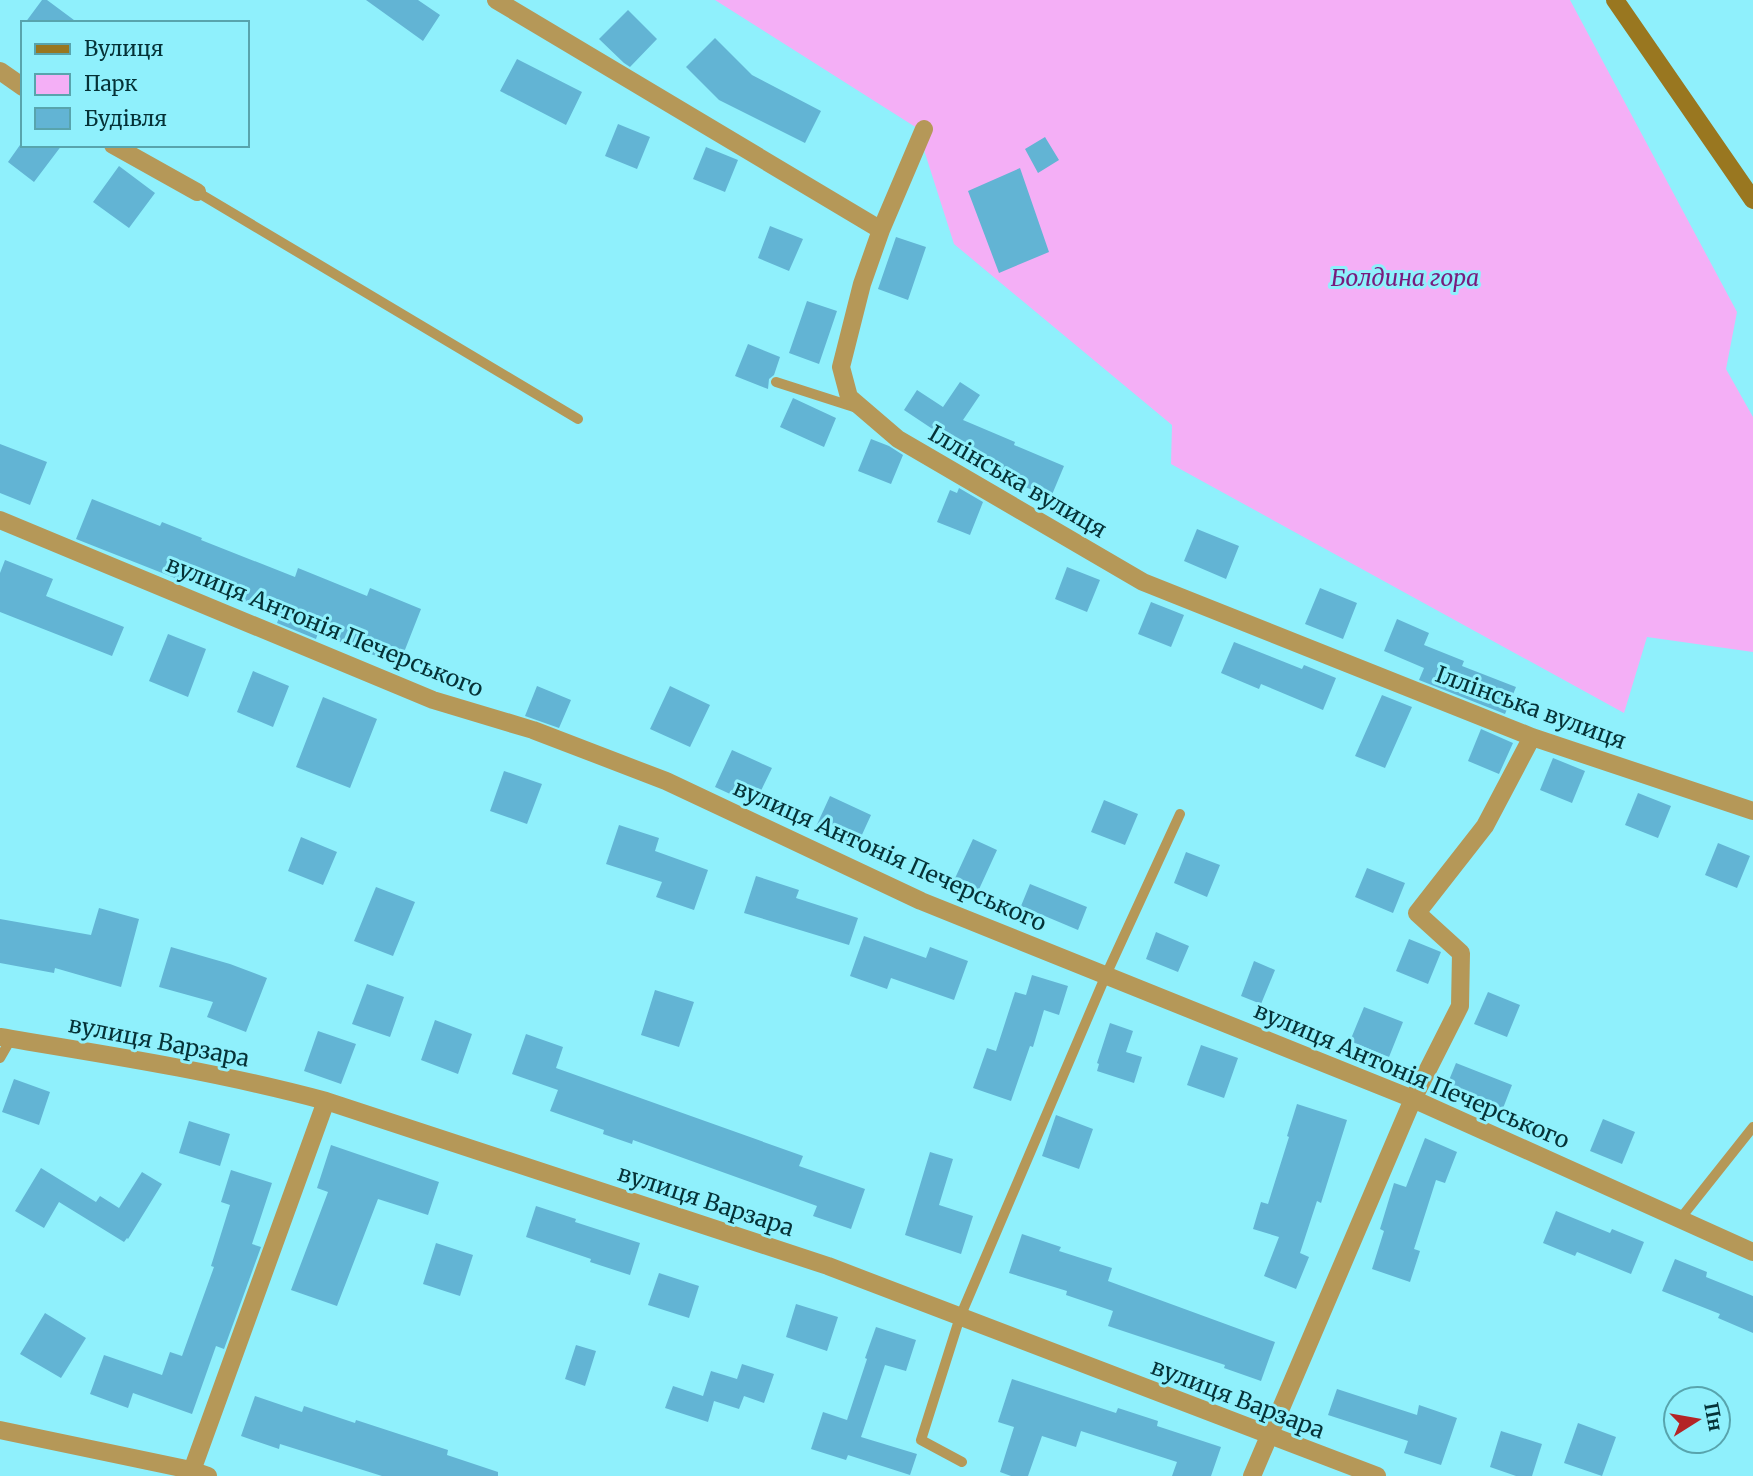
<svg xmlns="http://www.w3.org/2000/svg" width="1753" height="1476" viewBox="0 0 1753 1476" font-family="Merriweather,serif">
<rect width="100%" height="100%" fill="#8ff0fc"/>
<path fill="#f4aff6" d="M 715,0 L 1570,0 L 1737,312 L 1726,369 L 1753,417 L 1753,652 L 1647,637 L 1624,713 L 1171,464 L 1172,425 L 954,244 L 917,128 Z"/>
<path fill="#62b4d4" d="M 42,0 L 47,0 L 78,23 L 25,23 Z
M 366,0 L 418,0 L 440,15 L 423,41 Z
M 628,10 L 657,39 L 630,67 L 624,63 L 599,39 Z
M 715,38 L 752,75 L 821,111 L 805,143 L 719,100 L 686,67 Z
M 517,59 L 582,92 L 566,125 L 500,91 Z
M 618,124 L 650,137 L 637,169 L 605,156 Z
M 1045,137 L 1059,160 L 1038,173 L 1025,149 Z
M 20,145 L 62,145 L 34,182 L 8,162 Z
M 706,147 L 738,160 L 725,192 L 693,179 Z
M 119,166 L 155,193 L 129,228 L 93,202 Z
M 1020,168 L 1049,252 L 999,273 L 968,191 Z
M 770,226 L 803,239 L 789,271 L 758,258 Z
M 896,237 L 926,247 L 908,300 L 878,289 Z
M 807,301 L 837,311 L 819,364 L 789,353 Z
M 748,344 L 780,357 L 774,375 L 769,379 L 768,389 L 735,376 Z
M 960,382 L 980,395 L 963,420 L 1015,442 L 1014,445 L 1064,466 L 1051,497 L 1012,482 L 904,410 L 917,390 L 943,407 Z
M 793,398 L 836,418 L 824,447 L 780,427 Z
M 871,439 L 889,446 L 903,455 L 891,484 L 858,471 Z
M 0,444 L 47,462 L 30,505 L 0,493 Z
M 959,488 L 983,502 L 970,535 L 937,522 L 950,490 L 957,493 Z
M 92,499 L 160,526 L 162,522 L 202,538 L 201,540 L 295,577 L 298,568 L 367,596 L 370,588 L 421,609 L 399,665 L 318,633 L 316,639 L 277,623 L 280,615 L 186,578 L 185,582 L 76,539 Z
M 1197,529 L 1239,546 L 1226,579 L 1184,561 Z
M 5,560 L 53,579 L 46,596 L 124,627 L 112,656 L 0,612 L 0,573 Z
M 1067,567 L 1100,580 L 1087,612 L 1055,599 Z
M 1320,588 L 1357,603 L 1343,639 L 1305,624 Z
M 1151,602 L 1184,615 L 1171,647 L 1138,634 Z
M 1397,619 L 1429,633 L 1424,645 L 1464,661 L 1462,666 L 1516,687 L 1505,714 L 1419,680 L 1424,668 L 1384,651 Z
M 168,634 L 206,649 L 188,697 L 149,681 Z
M 1234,642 L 1302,669 L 1304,665 L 1336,678 L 1323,710 L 1261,684 L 1259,689 L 1221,673 Z
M 253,671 L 289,686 L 273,727 L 237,712 Z
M 537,686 L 571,700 L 559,728 L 525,716 Z
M 670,686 L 710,705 L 690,747 L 650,729 Z
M 1382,695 L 1412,707 L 1385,768 L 1355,756 Z
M 323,697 L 377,719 L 350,788 L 296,767 Z
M 1481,729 L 1513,743 L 1499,774 L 1468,761 Z
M 732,750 L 772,768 L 754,805 L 715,787 Z
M 1553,758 L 1585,771 L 1572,803 L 1540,790 Z
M 504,771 L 542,784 L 527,824 L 490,811 Z
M 1638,793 L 1671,806 L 1658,838 L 1625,825 Z
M 830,796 L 871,815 L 855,850 L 814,831 Z
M 1104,800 L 1138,814 L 1125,845 L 1091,832 Z
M 619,825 L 659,838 L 655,851 L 708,870 L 694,910 L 656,897 L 662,882 L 606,864 Z
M 301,837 L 337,852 L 323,885 L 288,871 Z
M 973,839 L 997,850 L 975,898 L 951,887 Z
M 1718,843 L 1750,856 L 1737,888 L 1705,875 Z
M 1186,852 L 1220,865 L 1207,897 L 1174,883 Z
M 1367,868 L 1405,883 L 1393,913 L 1355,897 Z
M 756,876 L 799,890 L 796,898 L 858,918 L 849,945 L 744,913 Z
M 1030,884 L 1087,907 L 1078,930 L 1021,906 Z
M 376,887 L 415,902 L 393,956 L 354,941 Z
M 99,908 L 139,919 L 121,987 L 55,968 L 54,973 L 0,963 L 0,919 L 91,935 Z
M 1156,932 L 1189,946 L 1178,972 L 1146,959 Z
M 864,936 L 926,958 L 930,947 L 968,961 L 954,1000 L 891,978 L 887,989 L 850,976 Z
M 1409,939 L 1441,952 L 1428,984 L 1396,971 Z
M 171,947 L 230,964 L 267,978 L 246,1032 L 207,1017 L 213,1002 L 159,987 Z
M 1254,961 L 1275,970 L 1261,1004 L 1241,996 Z
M 1032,975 L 1068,986 L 1059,1015 L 1044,1010 L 1033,1047 L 1030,1046 L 1011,1101 L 973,1088 L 987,1048 L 996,1051 L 1015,992 L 1026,995 Z
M 367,984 L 404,997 L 390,1037 L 352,1024 Z
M 655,990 L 694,1002 L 679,1047 L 641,1035 Z
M 1488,992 L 1520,1005 L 1507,1037 L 1474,1024 Z
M 1364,1007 L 1403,1022 L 1389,1057 L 1350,1041 Z
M 435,1020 L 472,1034 L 458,1074 L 421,1060 Z
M 1110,1023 L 1133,1031 L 1126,1052 L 1142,1057 L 1134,1083 L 1097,1071 L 1099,1064 L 1097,1063 Z
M 318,1031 L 356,1044 L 341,1084 L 304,1071 Z
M 526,1034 L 563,1047 L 556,1068 L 803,1156 L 799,1166 L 865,1189 L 851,1229 L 813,1216 L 817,1206 L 633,1140 L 632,1144 L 603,1134 L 604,1130 L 550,1111 L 558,1090 L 512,1074 Z
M 1201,1045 L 1238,1058 L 1224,1098 L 1187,1085 Z
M 1456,1063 L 1512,1085 L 1500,1116 L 1443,1095 Z
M 14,1079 L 50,1092 L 39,1125 L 2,1112 Z
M 1297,1104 L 1347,1120 L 1321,1203 L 1317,1201 L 1300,1253 L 1309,1257 L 1296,1289 L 1264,1276 L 1279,1237 L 1253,1229 L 1261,1202 L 1268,1204 L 1289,1137 L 1287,1136 Z
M 1056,1115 L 1093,1129 L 1079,1169 L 1042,1156 Z
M 1603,1119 L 1635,1132 L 1622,1164 L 1590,1151 Z
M 189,1121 L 230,1134 L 220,1166 L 179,1153 Z
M 1425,1138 L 1457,1152 L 1445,1183 L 1436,1180 L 1414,1249 L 1420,1251 L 1410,1282 L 1372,1269 L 1384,1231 L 1380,1229 L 1394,1183 L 1406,1187 Z
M 331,1145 L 439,1182 L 428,1215 L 378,1199 L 337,1306 L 291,1290 L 328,1192 L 317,1188 Z
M 930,1152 L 953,1159 L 939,1205 L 973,1216 L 961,1254 L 905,1235 Z
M 41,1168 L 96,1202 L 100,1196 L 119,1208 L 142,1172 L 162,1184 L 128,1239 L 127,1238 L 124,1242 L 59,1202 L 44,1228 L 15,1211 Z
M 231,1170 L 272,1183 L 252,1244 L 261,1247 L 224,1349 L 216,1346 L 192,1414 L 133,1393 L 128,1408 L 90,1394 L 104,1355 L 162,1375 L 170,1352 L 182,1356 L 214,1267 L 211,1266 L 230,1205 L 221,1202 Z
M 536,1206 L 576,1219 L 575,1222 L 640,1243 L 630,1275 L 590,1262 L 591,1259 L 526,1237 Z
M 1556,1211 L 1610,1233 L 1612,1229 L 1644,1242 L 1631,1274 L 1577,1252 L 1575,1256 L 1543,1243 Z
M 1022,1234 L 1061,1247 L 1059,1251 L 1112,1268 L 1108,1281 L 1275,1342 L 1261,1381 L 1224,1368 L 1225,1365 L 1108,1326 L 1113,1311 L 1066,1295 L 1067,1291 L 1009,1273 Z
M 436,1243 L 473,1255 L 460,1296 L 423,1284 Z
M 1675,1259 L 1707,1272 L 1706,1277 L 1753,1296 L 1753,1333 L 1718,1318 L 1720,1314 L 1662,1291 Z
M 659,1273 L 699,1286 L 689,1318 L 648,1305 Z
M 796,1304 L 838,1317 L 827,1351 L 786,1337 Z
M 45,1313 L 86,1338 L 61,1378 L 20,1354 Z
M 876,1327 L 916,1340 L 906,1371 L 885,1365 L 861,1437 L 917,1454 L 910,1475 L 848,1455 L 846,1460 L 811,1449 L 823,1412 L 847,1420 L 867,1359 L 865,1358 Z
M 576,1345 L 596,1351 L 585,1386 L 565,1379 Z
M 742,1364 L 774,1374 L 764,1403 L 744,1396 L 739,1409 L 714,1401 L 708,1422 L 665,1408 L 673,1386 L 703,1396 L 711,1371 L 737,1379 Z
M 1012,1379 L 1116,1413 L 1118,1408 L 1158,1421 L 1157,1426 L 1221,1447 L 1211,1476 L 1172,1476 L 1177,1462 L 1081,1431 L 1076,1447 L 1042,1436 L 1028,1476 L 1011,1476 L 1000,1472 L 1014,1427 L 998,1422 Z
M 1337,1389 L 1417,1415 L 1419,1405 L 1457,1418 L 1441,1465 L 1404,1453 L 1408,1441 L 1328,1415 Z
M 255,1396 L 302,1412 L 304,1406 L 355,1423 L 356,1420 L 448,1450 L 447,1455 L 498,1472 L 498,1476 L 382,1476 L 280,1444 L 279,1449 L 241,1436 Z
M 1578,1423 L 1616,1437 L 1602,1476 L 1564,1463 Z
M 1501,1431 L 1542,1444 L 1532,1476 L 1516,1476 L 1490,1467 Z"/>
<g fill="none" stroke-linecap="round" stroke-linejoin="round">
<path stroke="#b59858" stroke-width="10" d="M 197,192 L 578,419
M 776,382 L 857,408
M 0,1058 L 11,1039
M 1680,1219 L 1753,1127
M 962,1462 L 921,1440 L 960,1317 L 1106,975 L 1180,814"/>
<path stroke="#b59858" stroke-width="18" d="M 496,0 L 881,230 L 862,284 L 841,367 L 849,397 L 898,439 L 1143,582 L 1532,737 L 1753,811
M 0,71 L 23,87
M 113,145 L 197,192
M 881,230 L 924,129
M 0,520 L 433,700 L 533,730 L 666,781 L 921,901 L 1413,1099 L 1753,1252
M 0,1037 C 109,1055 219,1072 326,1101 L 828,1266 L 1377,1476
M 0,1430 L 191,1470 L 208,1476
M 190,1476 L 326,1101
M 1252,1476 L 1413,1099 L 1460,1006 L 1461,953 L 1417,913 L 1485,826 L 1532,737"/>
<path stroke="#997720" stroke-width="18" d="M 1615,0 L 1753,200"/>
</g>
<g text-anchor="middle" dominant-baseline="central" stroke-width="6" stroke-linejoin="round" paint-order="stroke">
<g font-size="23" font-style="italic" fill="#791b7d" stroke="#8ff0fc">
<text x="1405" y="277">Болдина гора</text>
</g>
<g font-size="23" fill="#053237" stroke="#8ff0fc">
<text transform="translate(1018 481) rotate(30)">Іллінська вулиця</text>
<text transform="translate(325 626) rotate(22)">вулиця Антонія Печерського</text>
<text transform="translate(1531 707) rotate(20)">Іллінська вулиця</text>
<text transform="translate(890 855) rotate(24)">вулиця Антонія Печерського</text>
<text transform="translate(159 1041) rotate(11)">вулиця Варзара</text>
<text transform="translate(1412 1075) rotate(23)">вулиця Антонія Печерського</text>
<text transform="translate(706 1200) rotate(18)">вулиця Варзара</text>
<text transform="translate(1238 1398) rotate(21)">вулиця Варзара</text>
</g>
</g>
<rect x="21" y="21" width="228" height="126" fill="#8ff0fc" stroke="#58a4ad" stroke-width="2"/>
<rect x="35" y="44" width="35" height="10" fill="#997720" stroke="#58a4ad" stroke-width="2"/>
<text x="84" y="56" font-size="21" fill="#053237">Вулиця</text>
<rect x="35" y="74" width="35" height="21" fill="#f4aff6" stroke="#58a4ad" stroke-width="2"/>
<text x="84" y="91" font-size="21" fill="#053237">Парк</text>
<rect x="35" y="108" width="35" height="21" fill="#62b4d4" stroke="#58a4ad" stroke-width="2"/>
<text x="84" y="126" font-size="21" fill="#053237">Будівля</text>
<g transform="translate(1697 1420) rotate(79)"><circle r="33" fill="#8ff0fc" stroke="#58a4ad" stroke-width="2"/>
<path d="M0-5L12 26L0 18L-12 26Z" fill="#b42426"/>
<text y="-10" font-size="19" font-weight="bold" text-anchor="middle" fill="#053237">Пн</text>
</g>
</svg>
